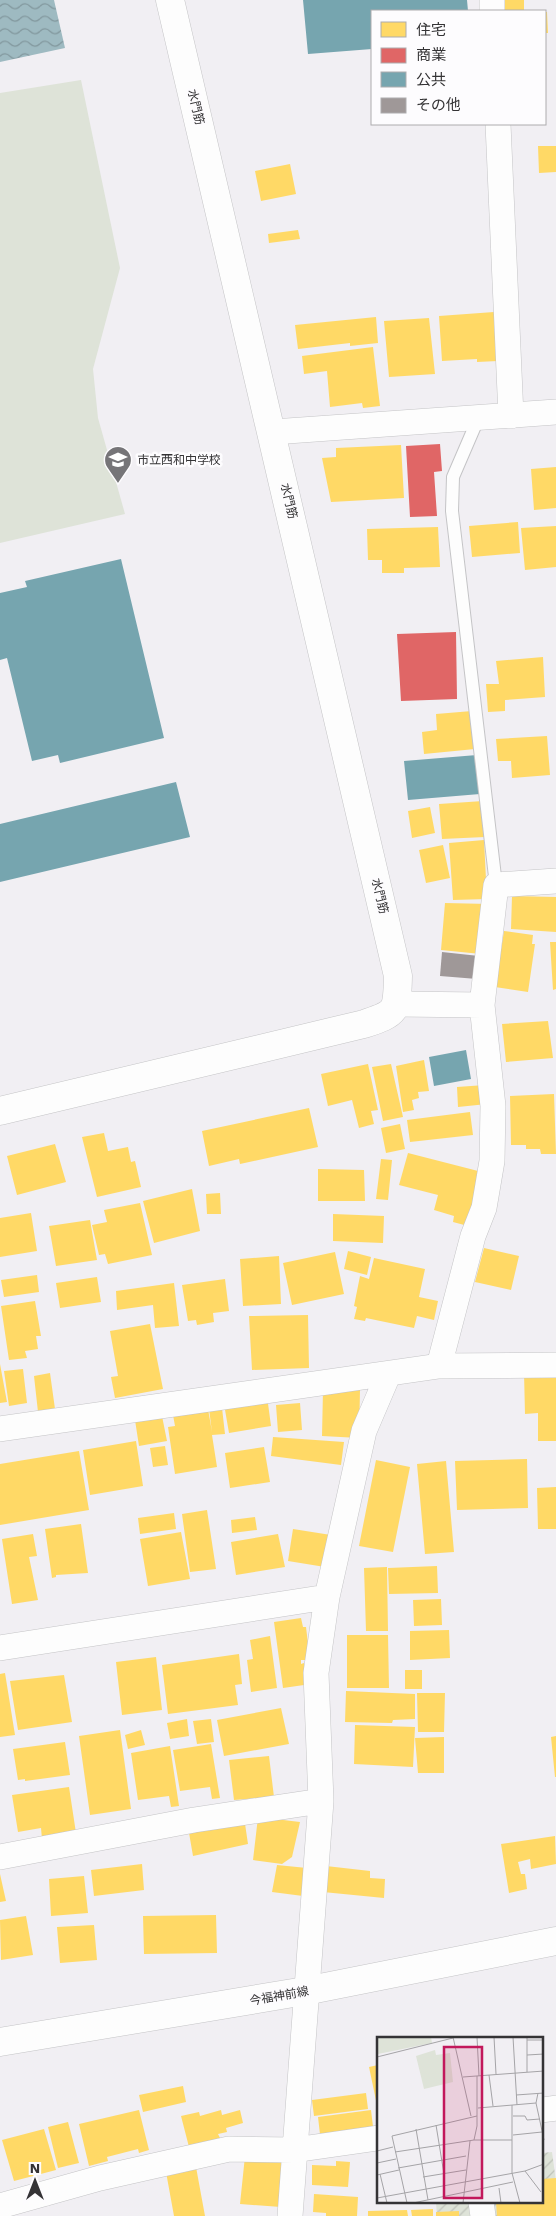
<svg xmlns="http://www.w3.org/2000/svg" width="556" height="2216" viewBox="0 0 556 2216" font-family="'Work Sans','Noto Sans JP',sans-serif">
<defs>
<pattern id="garden-furrows" width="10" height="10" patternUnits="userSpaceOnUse" patternTransform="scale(1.25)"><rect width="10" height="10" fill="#dee3d8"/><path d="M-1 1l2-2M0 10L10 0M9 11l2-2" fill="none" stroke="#bfc3ba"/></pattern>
<pattern id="water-waves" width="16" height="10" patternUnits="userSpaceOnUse" patternTransform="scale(1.25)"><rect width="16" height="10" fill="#9ebac1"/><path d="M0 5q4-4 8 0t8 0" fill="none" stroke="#82989e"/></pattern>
</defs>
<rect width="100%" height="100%" fill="#f1eff3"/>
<path fill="url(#garden-furrows)" d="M 552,2152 L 556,2181 L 556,2216 L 494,2216 L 492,2202 L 542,2202 L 542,2153 Z
M 436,2202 L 472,2202 L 474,2216 L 437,2216 Z"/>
<path fill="#dee3d8" d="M 81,80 L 120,268 L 93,369 L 98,418 L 125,514 L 0,543 L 0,93 Z"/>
<path fill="url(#water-waves)" d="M 0,0 L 54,0 L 65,48 L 0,62 Z"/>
<path fill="#ffd966" d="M 502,0 L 524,0 L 524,11 L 503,11 Z
M 545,12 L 547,12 L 548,33 L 545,33 Z
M 538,146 L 556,146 L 556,172 L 539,173 Z
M 290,164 L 296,194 L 261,201 L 255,171 Z
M 298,230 L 300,239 L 269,243 L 268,234 Z
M 494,312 L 498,361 L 477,362 L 477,359 L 442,361 L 439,316 Z
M 376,317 L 378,343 L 350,346 L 350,343 L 298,349 L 295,325 Z
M 429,318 L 435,374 L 389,377 L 384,321 Z
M 373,347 L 380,406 L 363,408 L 362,403 L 330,407 L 327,371 L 304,374 L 302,356 Z
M 401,445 L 404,498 L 331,502 L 322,458 L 336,457 L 336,448 Z
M 556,467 L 556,508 L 534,510 L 531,469 Z
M 518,522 L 520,553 L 472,557 L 469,526 Z
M 556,526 L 556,567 L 525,570 L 521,528 Z
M 438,527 L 440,567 L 404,568 L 404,573 L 382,573 L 382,560 L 368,560 L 367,529 Z
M 543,657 L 545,697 L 505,700 L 505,711 L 488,712 L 486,684 L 499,684 L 496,661 Z
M 472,711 L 475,749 L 424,754 L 422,732 L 437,730 L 436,714 Z
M 547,736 L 550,775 L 512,778 L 511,761 L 498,761 L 496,739 Z
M 483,801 L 485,837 L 442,839 L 439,804 Z
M 430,807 L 435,833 L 412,838 L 408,811 Z
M 484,840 L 487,899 L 453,900 L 449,843 Z
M 443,845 L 450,878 L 426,883 L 419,850 Z
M 512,896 L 556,897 L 556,932 L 511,929 Z
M 445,903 L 489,904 L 481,954 L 441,950 Z
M 504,931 L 533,935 L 532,944 L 535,944 L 528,992 L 495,987 Z
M 550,942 L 556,942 L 556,989 L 553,990 Z
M 548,1021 L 553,1058 L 506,1062 L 502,1024 Z
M 424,1060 L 429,1091 L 418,1092 L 419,1098 L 412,1100 L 414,1110 L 403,1112 L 396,1066 Z
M 368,1064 L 378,1110 L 371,1111 L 374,1124 L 359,1128 L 352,1100 L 328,1106 L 321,1074 Z
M 391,1064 L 403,1117 L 383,1121 L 372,1067 Z
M 485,1085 L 487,1104 L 458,1107 L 457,1087 Z
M 554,1094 L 556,1154 L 541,1154 L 540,1149 L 526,1149 L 526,1145 L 511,1145 L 510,1096 Z
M 309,1108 L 318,1147 L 240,1164 L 239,1159 L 209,1166 L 202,1131 Z
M 470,1112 L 473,1135 L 410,1142 L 407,1120 Z
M 400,1124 L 405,1149 L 386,1153 L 381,1128 Z
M 104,1133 L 108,1151 L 128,1147 L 131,1162 L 135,1161 L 141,1187 L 97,1197 L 82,1137 Z
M 55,1144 L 66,1182 L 17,1195 L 7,1156 Z
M 408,1153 L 482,1172 L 468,1226 L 453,1222 L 454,1216 L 434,1210 L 438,1195 L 399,1185 Z
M 381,1159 L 392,1160 L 388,1200 L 376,1199 Z
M 318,1169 L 364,1170 L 365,1201 L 318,1201 Z
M 192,1189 L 200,1231 L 154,1243 L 143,1201 Z
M 220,1193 L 221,1214 L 207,1214 L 206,1194 Z
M 140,1203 L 152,1255 L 108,1264 L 105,1254 L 99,1255 L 92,1225 L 107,1222 L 104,1210 Z
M 31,1213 L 37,1251 L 0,1257 L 0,1218 Z
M 333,1214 L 384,1216 L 383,1243 L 333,1241 Z
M 90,1220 L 97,1260 L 56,1266 L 49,1226 Z
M 484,1248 L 519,1256 L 511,1290 L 475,1282 Z
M 348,1251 L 371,1257 L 367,1275 L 344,1269 Z
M 335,1252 L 344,1294 L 292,1305 L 283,1263 Z
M 279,1256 L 281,1304 L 243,1306 L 240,1259 Z
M 374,1258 L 425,1269 L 419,1297 L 438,1301 L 434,1320 L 417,1316 L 414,1328 L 366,1318 L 365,1321 L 354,1319 L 357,1307 L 354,1306 L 360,1276 L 369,1279 Z
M 37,1275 L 39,1292 L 4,1297 L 1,1280 Z
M 97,1277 L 101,1302 L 60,1308 L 56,1283 Z
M 225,1279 L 229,1311 L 213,1313 L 214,1322 L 197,1325 L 196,1320 L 188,1321 L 182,1285 Z
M 174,1283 L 179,1326 L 155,1328 L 153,1305 L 117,1310 L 116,1291 Z
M 35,1301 L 41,1336 L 36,1336 L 38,1349 L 25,1351 L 27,1358 L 9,1360 L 1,1306 Z
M 308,1315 L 309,1368 L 252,1370 L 249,1316 Z
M 150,1324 L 163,1389 L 115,1398 L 111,1377 L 118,1376 L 110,1331 Z
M 0,1364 L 7,1402 L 0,1403 Z
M 23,1369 L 27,1403 L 9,1406 L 4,1371 Z
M 556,1371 L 556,1441 L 538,1441 L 538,1413 L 525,1414 L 524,1372 Z
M 50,1373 L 55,1409 L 38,1412 L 34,1376 Z
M 323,1390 L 360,1390 L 359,1438 L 322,1436 Z
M 267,1396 L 271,1426 L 229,1433 L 224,1404 Z
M 300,1403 L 302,1430 L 278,1432 L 276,1405 Z
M 222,1408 L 225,1434 L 212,1435 L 217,1467 L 175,1474 L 168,1427 L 175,1426 L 173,1415 L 208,1409 L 212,1432 L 209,1409 Z
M 162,1416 L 167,1441 L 139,1446 L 135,1420 Z
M 273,1437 L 344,1442 L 341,1465 L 271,1456 Z
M 136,1441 L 143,1486 L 90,1495 L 83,1450 Z
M 165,1446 L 168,1465 L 153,1467 L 150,1448 Z
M 264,1447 L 270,1482 L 230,1488 L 225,1453 Z
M 79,1451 L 89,1510 L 0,1525 L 0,1464 Z
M 527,1459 L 528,1508 L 457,1510 L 455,1461 Z
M 376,1460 L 410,1467 L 393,1552 L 359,1546 Z
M 446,1461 L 454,1552 L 425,1554 L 417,1464 Z
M 556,1487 L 556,1529 L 538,1529 L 537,1488 Z
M 207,1510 L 216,1569 L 190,1572 L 182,1514 Z
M 174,1513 L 176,1529 L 140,1534 L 138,1518 Z
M 255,1517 L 257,1530 L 232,1533 L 231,1520 Z
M 81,1524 L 88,1573 L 56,1575 L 56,1577 L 52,1578 L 45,1529 Z
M 293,1529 L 331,1535 L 325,1567 L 288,1561 Z
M 181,1532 L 190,1579 L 148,1586 L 140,1539 Z
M 33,1534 L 37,1556 L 29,1557 L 38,1600 L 12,1604 L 2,1539 Z
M 278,1534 L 285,1567 L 236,1575 L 231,1542 Z
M 437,1566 L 438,1593 L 389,1594 L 388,1568 Z
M 387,1567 L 388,1631 L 366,1631 L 364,1568 Z
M 441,1599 L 442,1625 L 414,1626 L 413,1600 Z
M 301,1618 L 303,1627 L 306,1627 L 310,1660 L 301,1660 L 301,1664 L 304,1663 L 304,1685 L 283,1688 L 274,1622 Z
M 449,1630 L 450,1658 L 410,1660 L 410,1631 Z
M 347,1635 L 388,1635 L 389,1688 L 347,1688 Z
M 270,1636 L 277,1688 L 251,1692 L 247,1660 L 253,1659 L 250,1640 Z
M 239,1654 L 242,1684 L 235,1685 L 238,1705 L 168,1714 L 162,1665 Z
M 156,1657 L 162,1710 L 122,1715 L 116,1662 Z
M 405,1670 L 422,1670 L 422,1689 L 405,1689 Z
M 5,1673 L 15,1735 L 0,1737 L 0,1674 Z
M 64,1675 L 72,1722 L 18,1730 L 10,1681 Z
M 346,1691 L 415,1694 L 415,1719 L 393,1720 L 392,1723 L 345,1722 Z
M 417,1693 L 445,1693 L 444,1732 L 418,1732 Z
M 281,1708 L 289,1744 L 224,1756 L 217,1720 Z
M 187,1719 L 189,1736 L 170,1739 L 167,1723 Z
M 211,1719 L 214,1742 L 197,1744 L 193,1721 Z
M 355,1725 L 415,1727 L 413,1767 L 354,1764 Z
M 120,1730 L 131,1809 L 90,1815 L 79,1736 Z
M 141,1730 L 145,1745 L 128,1749 L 125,1735 Z
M 556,1736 L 556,1777 L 555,1777 L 551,1737 Z
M 444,1737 L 444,1773 L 418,1773 L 415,1738 Z
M 65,1742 L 70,1775 L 25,1781 L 25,1779 L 18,1780 L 13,1749 Z
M 211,1744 L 220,1798 L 212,1799 L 210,1787 L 180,1791 L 173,1750 Z
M 170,1746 L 179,1806 L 171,1807 L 169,1796 L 138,1800 L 131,1753 Z
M 269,1756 L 274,1797 L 234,1800 L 229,1760 Z
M 69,1787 L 76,1833 L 42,1839 L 41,1828 L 18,1832 L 12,1795 Z
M 244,1817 L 248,1844 L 193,1856 L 188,1827 Z
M 258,1817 L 300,1822 L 292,1857 L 282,1864 L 253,1860 Z
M 555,1836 L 556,1864 L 531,1869 L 530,1859 L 518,1862 L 521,1874 L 525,1874 L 527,1889 L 509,1893 L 501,1844 Z
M 142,1864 L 144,1890 L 94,1896 L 91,1870 Z
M 277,1865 L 307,1868 L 303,1896 L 272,1892 Z
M 326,1866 L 370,1871 L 370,1878 L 385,1879 L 384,1898 L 323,1892 Z
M 0,1874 L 6,1901 L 0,1902 Z
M 84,1876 L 88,1913 L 51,1916 L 49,1879 Z
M 216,1915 L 217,1953 L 144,1954 L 143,1916 Z
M 26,1916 L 33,1955 L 1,1960 L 0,1920 Z
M 94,1925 L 97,1960 L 60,1963 L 57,1927 Z
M 378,2065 L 378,2110 L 369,2067 Z
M 183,2086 L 186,2102 L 143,2112 L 139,2095 Z
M 366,2093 L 368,2109 L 314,2116 L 312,2100 Z
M 139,2110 L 149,2150 L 139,2153 L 138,2149 L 107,2157 L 108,2161 L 89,2166 L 79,2124 Z
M 221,2110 L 222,2115 L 240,2110 L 243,2123 L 226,2128 L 227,2132 L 218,2134 L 220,2138 L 189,2147 L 181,2116 L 199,2112 L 200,2116 Z
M 371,2110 L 374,2135 L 321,2143 L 318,2117 Z
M 68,2122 L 79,2163 L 58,2168 L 48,2127 Z
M 44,2129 L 56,2170 L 14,2181 L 2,2140 Z
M 245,2156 L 286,2160 L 281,2207 L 240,2204 Z
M 336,2161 L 350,2162 L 348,2187 L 312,2185 L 312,2165 L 336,2166 Z
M 196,2167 L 205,2216 L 174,2216 L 166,2172 Z
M 556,2178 L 556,2216 L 497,2216 L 496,2202 L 542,2202 L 542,2179 Z
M 314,2194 L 358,2197 L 357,2216 L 326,2216 L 326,2213 L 313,2212 Z
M 433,2209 L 433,2216 L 412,2216 L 411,2210 Z
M 407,2210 L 408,2216 L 368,2216 L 368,2211 Z
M 459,2211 L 459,2216 L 436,2216 L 436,2212 Z"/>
<path fill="#e06666" d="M 440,444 L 442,471 L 434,472 L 437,516 L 410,517 L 406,446 Z
M 456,632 L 457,699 L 401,701 L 397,634 Z"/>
<path fill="#76a5af" d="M 303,0 L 467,0 L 468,11 L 372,11 L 372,49 L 308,54 Z
M 121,559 L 164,738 L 60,763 L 58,755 L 32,761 L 7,658 L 0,660 L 0,593 L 27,587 L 25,581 Z
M 477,755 L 480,794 L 408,800 L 404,761 Z
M 176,782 L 190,837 L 0,882 L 0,824 Z
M 466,1050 L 471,1079 L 434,1086 L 429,1057 Z"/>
<path fill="#9f9898" d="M 442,952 L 479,956 L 477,979 L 440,976 Z"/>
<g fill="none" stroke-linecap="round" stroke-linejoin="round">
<defs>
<path id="service" d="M 478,419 L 453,477 L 452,511 L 496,885"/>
<path id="minor" d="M 492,0 L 492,11
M 498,124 L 511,416
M 273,432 L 556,412
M 397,1004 L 482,1005
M 439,1366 L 473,1236 L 484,1208 L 492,1161 L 493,1106 L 482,1005 L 496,885 L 556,881
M 0,1429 L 439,1366 L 556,1365
M 0,1648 L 327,1597
M 0,1857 L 194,1820 L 321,1801
M 542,2110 L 556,2108
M 481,2202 L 483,2216
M 0,2206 L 100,2178 L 229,2149 L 294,2150 L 378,2138
M 290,2216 L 321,1801 L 316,1673 L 327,1597 L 364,1431 L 388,1375"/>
<path id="tertiary" d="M 0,1111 L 364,1024 C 398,1013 397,1011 398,976 L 170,0
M 0,2042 L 305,1991 L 556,1941"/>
</defs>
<use href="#service" stroke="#c4c4c6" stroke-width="14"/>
<use href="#minor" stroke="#c4c4c6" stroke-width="26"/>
<use href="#tertiary" stroke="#c4c4c6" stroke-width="29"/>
<use href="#service" stroke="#fdfdfd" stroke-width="12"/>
<use href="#minor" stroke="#fdfdfd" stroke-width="25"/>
<use href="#tertiary" stroke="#fdfdfd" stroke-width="28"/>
</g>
<defs>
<symbol id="school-pin" viewBox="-11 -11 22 30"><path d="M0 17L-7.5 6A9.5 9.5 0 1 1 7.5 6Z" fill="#767578" stroke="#fdfcfe"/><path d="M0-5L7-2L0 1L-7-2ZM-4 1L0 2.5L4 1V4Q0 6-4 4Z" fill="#fff"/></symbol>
</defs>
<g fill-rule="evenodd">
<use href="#school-pin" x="102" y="444" width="32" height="43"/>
</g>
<g text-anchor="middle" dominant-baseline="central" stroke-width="5" stroke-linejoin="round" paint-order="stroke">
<g font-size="12" fill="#343335" stroke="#fdfcfe">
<text transform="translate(196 107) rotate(77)">水門筋</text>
<text transform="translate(289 501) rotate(77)">水門筋</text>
<text transform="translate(380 896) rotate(77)">水門筋</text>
<text transform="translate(279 1996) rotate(-10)">今福神前線</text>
</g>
<g font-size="12" fill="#343335" stroke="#fdfcfe" text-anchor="start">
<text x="137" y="460">市立西和中学校</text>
</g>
</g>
<g transform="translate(377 2037)">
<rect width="166" height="166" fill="#f1eff3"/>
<path d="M 0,0 L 54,0 L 55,6 L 1,17 ZM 58,13 L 59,18 L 73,16 L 76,45 L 47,52 L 39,19 Z" fill="#dee3d8"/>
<path fill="none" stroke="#a5a4a7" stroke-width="1" d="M 76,0 L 94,79M 100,0 L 102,39M 117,0 L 119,37M 136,0 L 140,68M 150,0 L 150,35M 150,3 L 167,3M 150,18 L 167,17M 0,20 L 76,1M 112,38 L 116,69M 86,40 L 167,34M 161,56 L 159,66 L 167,103M 139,58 L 167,56M 135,68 L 135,136 L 143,166M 101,71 L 159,66M 136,79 L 148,79 L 150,83 L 163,82M 59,88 L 67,137M 39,92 L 51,163M 136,98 L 165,95M 97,103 L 100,89 L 100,39M 0,114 L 16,110M 18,115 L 97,103 L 135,103M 0,126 L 19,122M 21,131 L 89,119M 148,134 L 164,155M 3,137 L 10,166M 0,138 L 22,133M 46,140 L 89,133M 122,151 L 124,166M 0,161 L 148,134 L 167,127M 30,166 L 15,99 L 100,79M 36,166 L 136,145M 86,166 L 93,104"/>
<path fill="#c2185b" fill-opacity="0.15" stroke="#c2185b" stroke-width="2.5" d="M 67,10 L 105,10 L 105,161 L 67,161 Z"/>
<rect width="166" height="166" fill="none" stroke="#343335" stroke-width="2.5"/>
</g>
<rect x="371" y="10" width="175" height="115" fill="#fdfcfe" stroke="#adacae"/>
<rect x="381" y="22" width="25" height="15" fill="#ffd966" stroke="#adacae"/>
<text x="416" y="35" font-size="15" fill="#343335">住宅</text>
<rect x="381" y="48" width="25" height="15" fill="#e06666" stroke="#adacae"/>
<text x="416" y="60" font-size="15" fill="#343335">商業</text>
<rect x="381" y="72" width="25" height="15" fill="#76a5af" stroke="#adacae"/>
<text x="416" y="85" font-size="15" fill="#343335">公共</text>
<rect x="381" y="98" width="25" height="15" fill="#9f9898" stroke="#adacae"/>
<text x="416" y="110" font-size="15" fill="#343335">その他</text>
<g transform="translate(35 2181)" stroke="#fdfcfe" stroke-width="4" paint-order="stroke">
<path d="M0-4L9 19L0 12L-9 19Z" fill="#343335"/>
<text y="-8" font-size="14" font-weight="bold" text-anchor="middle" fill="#343335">N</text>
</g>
</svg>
